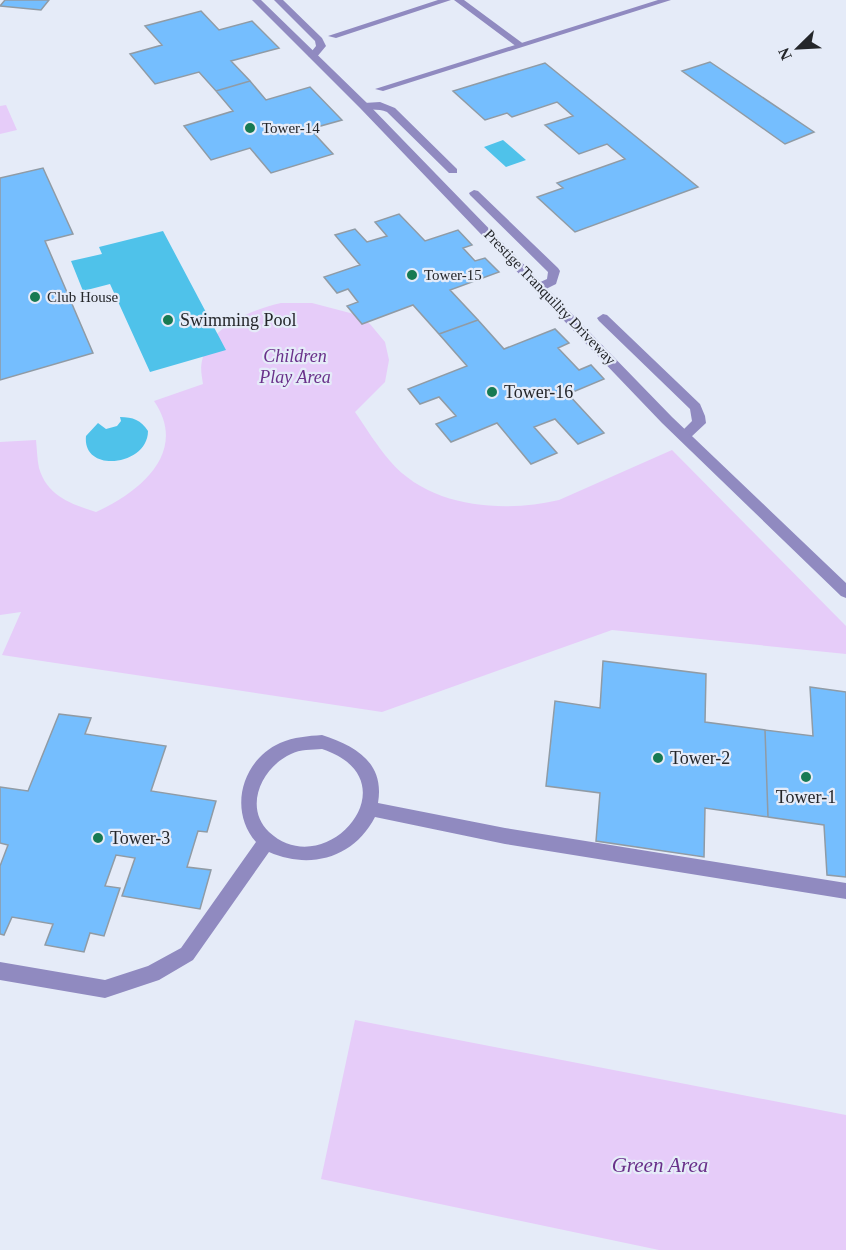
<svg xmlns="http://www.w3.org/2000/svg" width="846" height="1250" viewBox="0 0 846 1250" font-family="'Times New Roman',serif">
<rect width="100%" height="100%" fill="#e5ebf8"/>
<path fill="#e6ccf9" d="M 6,105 L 17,130 L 0,134 L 0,106 Z
M 281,303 L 312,303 L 354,314 L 370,324 L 385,342 L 389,360 L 385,382 L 355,412 C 366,428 377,446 390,461 C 430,508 503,513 559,500 L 672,450 L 846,626 L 846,654 L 612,630 L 382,712 L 2,655 L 21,612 L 0,615 L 0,442 L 36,440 C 37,449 37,459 39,468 C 47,496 71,504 96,512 C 140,492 189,452 154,401 L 203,384 C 202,377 200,368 202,361 C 209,326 251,310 281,303 Z
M 355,1020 L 846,1115 L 846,1250 L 659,1250 L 321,1179 Z"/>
<path fill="#4fc2ea" d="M 503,140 L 526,160 L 506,167 L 484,147 Z
M 163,231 L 226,350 L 150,372 L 110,284 L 83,291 L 71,261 L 102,254 L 99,247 Z
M 120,417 C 133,417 141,420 148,431 C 148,466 82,474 86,436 L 98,423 L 106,429 L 117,426 L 121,421 Z"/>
<path fill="#75befe" stroke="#909ba5" stroke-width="1.5" d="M 5,0 L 49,0 L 41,10 L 0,6 Z
M 201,11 L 219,30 L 252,21 L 279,48 L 231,61 L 250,81 L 216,91 L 199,72 L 155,84 L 130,54 L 162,45 L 145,26 Z
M 710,62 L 814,132 L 785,144 L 682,71 Z
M 545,63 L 698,187 L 575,232 L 537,197 L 563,188 L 557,183 L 625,159 L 607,144 L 579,154 L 545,125 L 573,116 L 557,102 L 512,117 L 507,113 L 485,120 L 453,91 Z
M 250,81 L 266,100 L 310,87 L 342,120 L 310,129 L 333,154 L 271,173 L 250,148 L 211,160 L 184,126 L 233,111 L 216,91 Z
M 43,168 L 73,234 L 45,241 L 93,353 L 0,380 L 0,178 Z
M 399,214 L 425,241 L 458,230 L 472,245 L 463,248 L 475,261 L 485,258 L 499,272 L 450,290 L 478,320 L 439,334 L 413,305 L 362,324 L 347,306 L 358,302 L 348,289 L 337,293 L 324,277 L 360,265 L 335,235 L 355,229 L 367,242 L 387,236 L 375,222 Z
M 478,320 L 504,349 L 555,329 L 569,343 L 558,348 L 579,370 L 591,365 L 604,379 L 568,394 L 604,433 L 578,444 L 555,419 L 534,427 L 557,453 L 531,464 L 497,423 L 451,442 L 436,424 L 456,416 L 439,397 L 420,404 L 408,389 L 467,366 L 439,334 Z
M 603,661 L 706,674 L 705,722 L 765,730 L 768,817 L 705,808 L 704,857 L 596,841 L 600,793 L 546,786 L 555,701 L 600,708 Z
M 810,687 L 846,692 L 846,877 L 827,875 L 824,825 L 768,817 L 765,730 L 813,736 Z
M 59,714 L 91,718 L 85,734 L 166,746 L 151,791 L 216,801 L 207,832 L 198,831 L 187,867 L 211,870 L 200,909 L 122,896 L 135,858 L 116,855 L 105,886 L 120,888 L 104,936 L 90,933 L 84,952 L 45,945 L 53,924 L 12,917 L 4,935 L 0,934 L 0,866 L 8,845 L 0,843 L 0,787 L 28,791 Z"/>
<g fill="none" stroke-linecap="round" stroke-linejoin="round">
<path fill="#908ac0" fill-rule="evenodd" d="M 274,0 L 283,0 L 322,38 L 326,46 L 316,58 L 308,56 L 316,46 L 315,41 Z
M 438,0 L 451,0 L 336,38 L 328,36 Z
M 454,0 L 464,0 L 525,45 L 517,47 Z
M 380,102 L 395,108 L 457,169 L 457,173 L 449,173 L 387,112 C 378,108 366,111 359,106 L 364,103 Z
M 474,190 L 478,191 L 558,268 L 560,271 L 556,284 L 544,290 L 536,290 L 536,284 L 547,279 L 548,272 L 470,195 L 469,193 Z
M 603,314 L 607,315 L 700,404 L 705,416 L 706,423 L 690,438 L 680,438 L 678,435 L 692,421 L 690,409 L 599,321 L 597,318 Z"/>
<path fill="#908ac0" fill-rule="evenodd" d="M 252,0 L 261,0 L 368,104 L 672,417 L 846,583 L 846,598 L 841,596 L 662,423 L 360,108 Z
M 658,0 L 671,0 L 383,91 L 375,89 Z
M 322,735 C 355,746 385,762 378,803 L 505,828 L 846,883 L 846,899 L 505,844 L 375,817 C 354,858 310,870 269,852 L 193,960 L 159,980 L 105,998 L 0,980 L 0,962 L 105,980 L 148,966 L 181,948 L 256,842 C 228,810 242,760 280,743 C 294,737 308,736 322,735 ZM 322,749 C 416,780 326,885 269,832 C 243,807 262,767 291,754 C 300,749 312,750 322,749 Z"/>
</g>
<g fill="#177a53" stroke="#e5ebf8" stroke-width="2">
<circle cx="250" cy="128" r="6"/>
<circle cx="412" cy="275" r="6"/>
<circle cx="35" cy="297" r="6"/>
<circle cx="168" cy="320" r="6"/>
<circle cx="492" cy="392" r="6"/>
<circle cx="658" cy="758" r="6"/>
<circle cx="806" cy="777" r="6"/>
<circle cx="98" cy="838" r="6"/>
</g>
<g text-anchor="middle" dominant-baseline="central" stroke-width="4.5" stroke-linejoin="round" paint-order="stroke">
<g font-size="15" fill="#24262a" stroke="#e5ebf8" text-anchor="start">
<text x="262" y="128">Tower-14</text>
<text x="424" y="275">Tower-15</text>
<text x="47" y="297">Club House</text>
</g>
<g font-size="15" fill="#24262a" stroke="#e5ebf8">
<text transform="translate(550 297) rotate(46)">Prestige Tranquility Driveway</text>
</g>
<g font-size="18" fill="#24262a" stroke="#e5ebf8" text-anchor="start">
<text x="180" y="320">Swimming Pool</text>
<text x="504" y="392">Tower-16</text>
<text x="670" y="758">Tower-2</text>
<text x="806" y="797" text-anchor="middle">Tower-1</text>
<text x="110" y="838">Tower-3</text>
</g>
<g font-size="18" font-style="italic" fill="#69318a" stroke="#e5ebf8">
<text x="295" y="356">Children<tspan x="295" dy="21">Play Area</tspan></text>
</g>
<g font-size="21" font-style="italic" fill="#69318a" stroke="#e5ebf8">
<text x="660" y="1165">Green Area</text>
</g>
</g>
<g transform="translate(798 48) rotate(246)" stroke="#e5ebf8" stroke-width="4.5" paint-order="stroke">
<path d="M0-4.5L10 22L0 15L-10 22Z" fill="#24262a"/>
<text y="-9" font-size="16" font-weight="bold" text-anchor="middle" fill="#24262a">N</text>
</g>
</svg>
